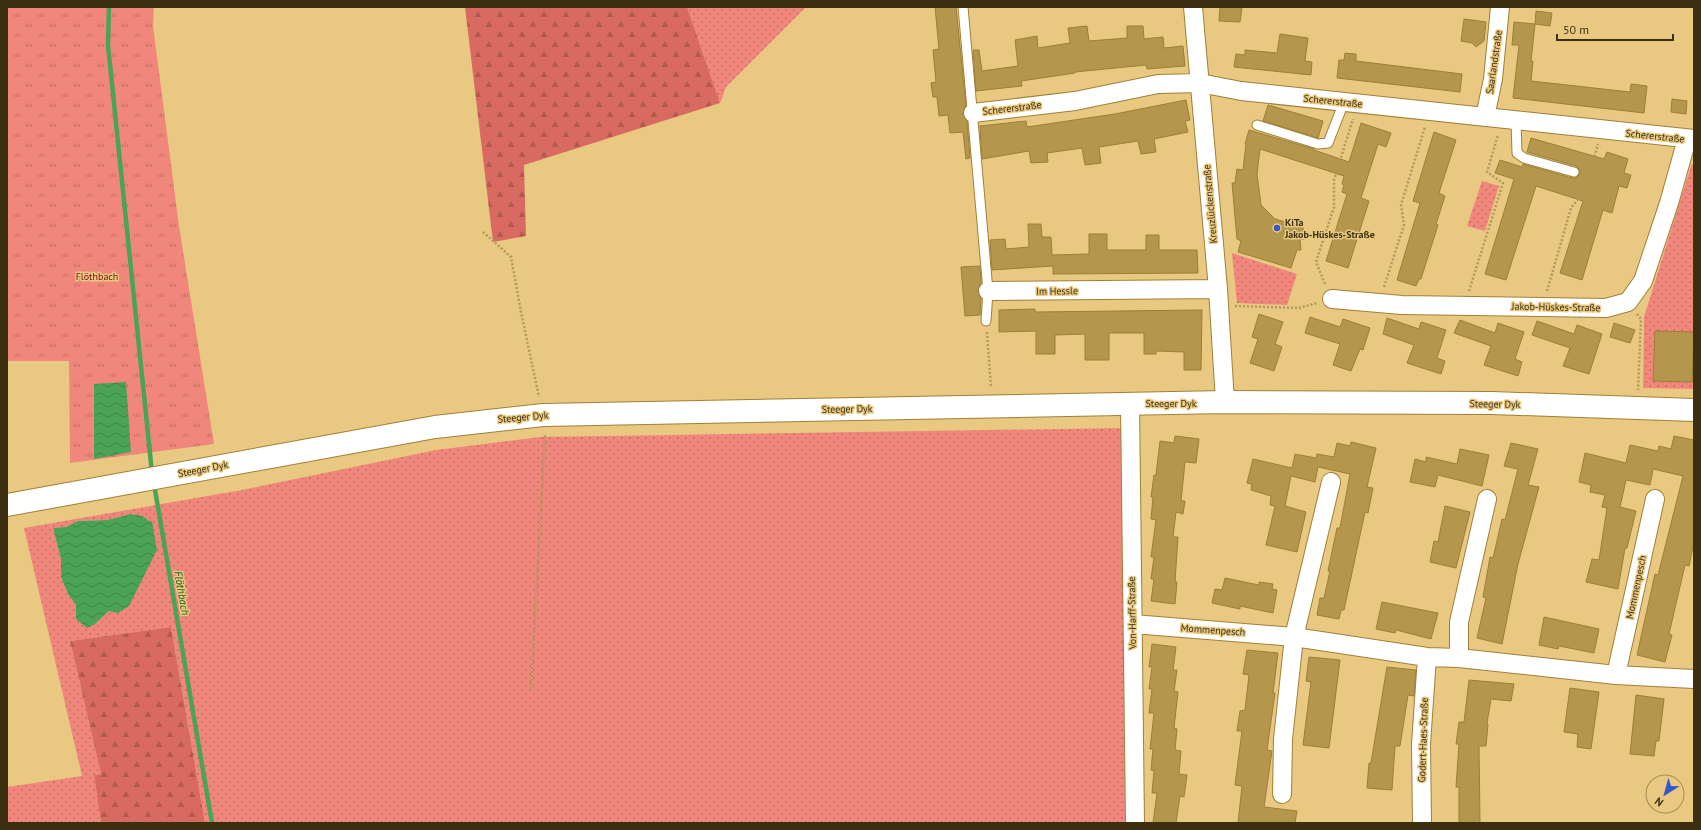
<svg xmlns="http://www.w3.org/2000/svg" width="1701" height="830" viewBox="0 0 1701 830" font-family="'PT Sans',sans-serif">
<defs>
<pattern id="grass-dots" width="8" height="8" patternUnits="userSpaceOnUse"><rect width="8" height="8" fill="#f1877c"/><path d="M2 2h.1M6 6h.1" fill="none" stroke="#c46f64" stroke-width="1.8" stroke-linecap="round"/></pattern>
<pattern id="forest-firs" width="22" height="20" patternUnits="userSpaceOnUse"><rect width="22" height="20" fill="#d96a61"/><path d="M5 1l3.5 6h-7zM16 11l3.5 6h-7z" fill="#b1584f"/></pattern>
<pattern id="park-tufts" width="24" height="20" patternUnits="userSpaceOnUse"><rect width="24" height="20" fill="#f1877c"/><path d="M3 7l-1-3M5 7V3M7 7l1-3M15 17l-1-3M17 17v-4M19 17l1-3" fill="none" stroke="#c46f64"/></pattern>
<pattern id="water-waves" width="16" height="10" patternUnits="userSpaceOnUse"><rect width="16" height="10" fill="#4aa356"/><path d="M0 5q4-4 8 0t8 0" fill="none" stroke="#3f8546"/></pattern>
</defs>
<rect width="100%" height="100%" fill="#e9c981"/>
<path fill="url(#grass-dots)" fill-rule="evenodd" d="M 687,7 L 806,7 L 726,87 L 720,103 Z
M 1694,162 L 1694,389 L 1643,388 L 1644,317 L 1691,166 Z
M 1482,181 L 1499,186 L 1485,231 L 1467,226 Z
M 1232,253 L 1297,274 L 1287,305 L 1237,303 Z
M 1123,428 L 1126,823 L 205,823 L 171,627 L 70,641 L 101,774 L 94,775 L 101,823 L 7,823 L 7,787 L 82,776 L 24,528 L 242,490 L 436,450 L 540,437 ZM 131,514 L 143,516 L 149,521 L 109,611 L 95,624 L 76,619 L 76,605 L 68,594 L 61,577 L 61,559 L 53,528 L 66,527 L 78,521 L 107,520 Z"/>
<path fill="url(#forest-firs)" d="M 465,7 L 687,7 L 720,103 L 524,165 L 526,236 L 493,242 Z
M 171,627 L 205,823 L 101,823 L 94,775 L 101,774 L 70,641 Z"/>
<path fill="url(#park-tufts)" d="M 7,7 L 154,7 L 153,26 L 179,226 L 214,444 L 70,463 L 69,361 L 7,361 Z"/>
<path fill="url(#water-waves)" d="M 126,382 L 131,452 L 94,459 L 94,384 Z
M 131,514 L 143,516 L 149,521 L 152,521 L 157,550 L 129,606 L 118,613 L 109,611 L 95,624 L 87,628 L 76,619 L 76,605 L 68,594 L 61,577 L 61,559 L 53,528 L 66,527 L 78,521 L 107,520 Z"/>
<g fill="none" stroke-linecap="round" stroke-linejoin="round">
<path stroke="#4aa356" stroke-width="4.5" d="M 109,7 L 108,45 L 152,473
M 154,484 L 212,823"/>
</g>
<path fill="#b4964d" stroke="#9d7e35" d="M 935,7 L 956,7 L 966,106 L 963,114 L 967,121 L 970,158 L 966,159 L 963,132 L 950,133 L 948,115 L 939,116 L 937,97 L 933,97 L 931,83 L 936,82 L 933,50 L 939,49 Z
M 1220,7 L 1242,7 L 1240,22 L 1219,21 Z
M 1536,11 L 1552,13 L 1550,26 L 1535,24 Z
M 1464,19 L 1486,22 L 1484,41 L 1476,47 L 1472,43 L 1461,41 Z
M 1514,22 L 1535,24 L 1531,61 L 1533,61 L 1531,81 L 1630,92 L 1631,84 L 1647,86 L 1644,113 L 1513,98 L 1519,45 L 1512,45 Z
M 1087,26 L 1089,41 L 1127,38 L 1127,26 L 1143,26 L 1144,39 L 1163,37 L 1164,48 L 1183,46 L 1185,66 L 1147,69 L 1146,65 L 1075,72 L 1075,73 L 1021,81 L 1022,86 L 976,91 L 973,50 L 979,50 L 982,71 L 1018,66 L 1015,40 L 1037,36 L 1038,48 L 1070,43 L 1068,28 Z
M 1280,34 L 1308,38 L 1305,61 L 1312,62 L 1311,75 L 1234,67 L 1236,54 L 1245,55 L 1245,50 L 1277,53 Z
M 1345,53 L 1356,54 L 1356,61 L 1462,74 L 1460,92 L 1337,78 L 1339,60 L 1344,60 Z
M 1672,99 L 1687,101 L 1686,114 L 1671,112 Z
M 1186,100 L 1190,120 L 1185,121 L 1188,132 L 1154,139 L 1156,152 L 1141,154 L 1138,141 L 1099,147 L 1101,163 L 1085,165 L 1082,148 L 1047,153 L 1048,162 L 1031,163 L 1029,151 L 982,159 L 980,126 L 1026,121 L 1027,127 L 1115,114 Z
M 1268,105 L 1323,121 L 1318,138 L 1263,121 Z
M 1361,123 L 1391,133 L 1386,147 L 1378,144 L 1361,198 L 1369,201 L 1348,268 L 1326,261 L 1347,194 L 1342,192 L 1344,185 L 1342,184 L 1344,176 L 1260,149 L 1257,174 L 1261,205 L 1275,219 L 1303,227 L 1304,239 L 1300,239 L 1301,250 L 1297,250 L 1291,268 L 1238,252 L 1241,241 L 1237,239 L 1232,183 L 1235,183 L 1237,169 L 1243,170 L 1246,144 L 1245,144 L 1249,130 L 1314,149 L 1314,150 L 1349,162 Z
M 1434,132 L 1456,140 L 1439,193 L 1445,196 L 1436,224 L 1438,225 L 1421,279 L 1419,279 L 1416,286 L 1397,280 L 1420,203 L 1413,201 Z
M 1531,138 L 1604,159 L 1607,152 L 1628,159 L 1624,173 L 1631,175 L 1627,188 L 1619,186 L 1612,213 L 1603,210 L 1582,280 L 1560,273 L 1583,201 L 1536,186 L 1506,280 L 1485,274 L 1514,179 L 1495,173 L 1500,160 L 1522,167 L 1523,164 L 1572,178 L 1576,178 L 1580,174 L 1580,170 L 1576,166 L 1527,152 Z
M 1028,224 L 1041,224 L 1042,237 L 1051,237 L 1052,255 L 1089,254 L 1089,234 L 1107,234 L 1107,250 L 1146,250 L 1146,235 L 1159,235 L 1159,250 L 1197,250 L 1198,273 L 1053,274 L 1053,266 L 992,270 L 990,240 L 1005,239 L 1006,249 L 1029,247 Z
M 980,266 L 981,283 L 978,291 L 981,299 L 980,315 L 965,316 L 961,267 Z
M 1035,309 L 1035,312 L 1202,310 L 1201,370 L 1184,370 L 1184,352 L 1156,351 L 1156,354 L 1144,354 L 1144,333 L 1109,333 L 1109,360 L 1085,360 L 1085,334 L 1055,335 L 1055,354 L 1036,354 L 1036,331 L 999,332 L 999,310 Z
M 1259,314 L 1283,322 L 1275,344 L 1282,347 L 1274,371 L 1250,363 L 1258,339 L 1252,337 Z
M 1310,317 L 1340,327 L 1343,319 L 1370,328 L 1363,350 L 1360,349 L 1351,371 L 1333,365 L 1340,344 L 1305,333 Z
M 1387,318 L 1419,329 L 1421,322 L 1446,330 L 1437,358 L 1445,361 L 1441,374 L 1407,363 L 1414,345 L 1383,334 Z
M 1460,320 L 1495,333 L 1498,323 L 1524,332 L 1515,359 L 1522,362 L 1518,376 L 1484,365 L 1491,346 L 1454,333 Z
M 1537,321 L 1574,334 L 1577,325 L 1602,334 L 1589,374 L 1563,366 L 1570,348 L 1532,335 Z
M 1614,323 L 1635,330 L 1630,343 L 1610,337 Z
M 1655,331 L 1694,332 L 1692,382 L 1653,381 Z
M 1175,436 L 1199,439 L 1196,463 L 1185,462 L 1181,501 L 1185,501 L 1183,514 L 1176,512 L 1173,537 L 1178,537 L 1175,582 L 1177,582 L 1175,604 L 1151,601 L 1154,579 L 1151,579 L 1154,557 L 1151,557 L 1156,520 L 1151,519 L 1153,497 L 1151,497 L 1154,475 L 1156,475 L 1160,441 L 1174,443 Z
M 1674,436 L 1694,440 L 1694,542 L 1689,566 L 1685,565 L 1669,634 L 1672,635 L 1665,662 L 1637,655 L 1655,574 L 1658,575 L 1683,476 L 1653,469 L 1650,485 L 1626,480 L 1620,507 L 1636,511 L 1627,548 L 1625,548 L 1618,589 L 1586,582 L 1592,559 L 1599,560 L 1607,508 L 1602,507 L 1605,495 L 1590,492 L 1591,485 L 1579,482 L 1585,453 L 1626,463 L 1630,445 L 1658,451 L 1659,446 L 1671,449 Z
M 1351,442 L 1376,448 L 1367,487 L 1373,488 L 1368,513 L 1365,512 L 1344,610 L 1341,610 L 1339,619 L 1317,615 L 1320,598 L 1324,598 L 1330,571 L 1328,571 L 1337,528 L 1340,528 L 1350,474 L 1318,467 L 1315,482 L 1291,476 L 1285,506 L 1306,512 L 1297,552 L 1266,545 L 1275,506 L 1270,505 L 1271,496 L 1251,490 L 1252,484 L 1247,483 L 1253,459 L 1292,468 L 1295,454 L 1316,458 L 1317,454 L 1334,457 L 1337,443 L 1350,446 Z
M 1511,443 L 1538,449 L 1528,485 L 1539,487 L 1518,564 L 1502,644 L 1477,638 L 1486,598 L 1483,597 L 1490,557 L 1493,558 L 1502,519 L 1505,520 L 1518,469 L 1504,466 Z
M 1460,449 L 1489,455 L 1482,486 L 1438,475 L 1435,487 L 1410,482 L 1415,459 L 1426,462 L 1426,457 L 1457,464 Z
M 1445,506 L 1470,512 L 1456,568 L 1430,562 L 1434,541 L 1438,542 Z
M 1225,578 L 1259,585 L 1259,582 L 1273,584 L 1272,589 L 1277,590 L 1273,613 L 1240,606 L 1240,609 L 1212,603 L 1215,589 L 1222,590 Z
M 1382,602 L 1438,613 L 1431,639 L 1396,630 L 1395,633 L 1376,629 Z
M 1544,617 L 1599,629 L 1594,653 L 1559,646 L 1558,649 L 1539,645 Z
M 1152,644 L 1176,647 L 1173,670 L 1177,670 L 1174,691 L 1178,692 L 1174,728 L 1177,729 L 1175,750 L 1181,751 L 1179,774 L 1187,775 L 1184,797 L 1180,796 L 1176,823 L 1153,823 L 1157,793 L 1152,793 L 1154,771 L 1151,770 L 1153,749 L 1150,749 L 1154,713 L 1149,713 L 1152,689 L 1149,689 L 1152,667 L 1149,667 Z
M 1247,650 L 1278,653 L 1273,693 L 1275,693 L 1267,750 L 1272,751 L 1264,807 L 1297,811 L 1295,823 L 1238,823 L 1242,786 L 1235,785 L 1242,731 L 1237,731 L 1240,711 L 1245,710 L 1249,675 L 1243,674 Z
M 1309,657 L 1340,660 L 1329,748 L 1303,745 L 1311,682 L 1306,681 Z
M 1387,667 L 1416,670 L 1414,696 L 1408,695 L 1400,746 L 1395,746 L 1392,790 L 1367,788 L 1369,763 L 1371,763 Z
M 1469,680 L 1514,684 L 1511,701 L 1491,699 L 1487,723 L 1488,724 L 1486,746 L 1479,746 L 1480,823 L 1459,823 L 1459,787 L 1456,787 L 1459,744 L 1456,744 L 1459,722 L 1464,722 Z
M 1570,688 L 1599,692 L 1591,749 L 1577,747 L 1578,734 L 1564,732 Z
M 1636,695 L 1664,699 L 1659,741 L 1656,741 L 1654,756 L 1630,754 Z"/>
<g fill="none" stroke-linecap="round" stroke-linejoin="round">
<defs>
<path id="service" d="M 963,7 L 988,291 L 986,321
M 1516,121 L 1517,153 L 1524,158 L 1574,172
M 1257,125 L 1318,144 L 1328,143 L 1344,102"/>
<path id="minor" d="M 1193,7 L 1218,289 L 1225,402
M 973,113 L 1075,101 L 1158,84 L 1200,83 L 1241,91 L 1694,139
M 1485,117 L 1493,79 L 1500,7
M 988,291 L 1218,289
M 1332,299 L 1402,305 L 1542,307 L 1606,308 L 1628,302 L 1643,281 L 1669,203 L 1687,139
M 1130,403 L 1135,823
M 1133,624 L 1294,637 L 1427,657 L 1459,658 L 1616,675 L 1694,679
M 1459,658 L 1459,622 L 1487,499
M 1616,675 L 1655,499
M 1282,794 L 1283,739 L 1294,637 L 1331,482
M 1422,823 L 1421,744 L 1427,657"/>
<path id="tertiary" d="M 7,505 L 435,427 L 543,415 L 1225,402 L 1492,403 L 1694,410"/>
</defs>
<use href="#service" stroke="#9f8037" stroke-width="11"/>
<use href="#minor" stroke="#9f8037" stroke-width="20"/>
<use href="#tertiary" stroke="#9f8037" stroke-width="24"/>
<path stroke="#b2985d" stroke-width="2.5" stroke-dasharray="2 2" stroke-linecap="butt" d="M 483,232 L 511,257 L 521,312 L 539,397
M 1325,284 L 1316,262 L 1334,207 L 1334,180 L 1353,119
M 1384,287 L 1404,225 L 1401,205 L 1425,127
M 1469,291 L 1503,183 L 1487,172 L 1498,135
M 1547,291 L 1571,208 L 1585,190 L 1598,144
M 1235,306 L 1299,308 L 1317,303
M 1637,314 L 1641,319 L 1638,390
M 987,332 L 991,388
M 531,689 L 545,434"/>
<use href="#service" stroke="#fff" stroke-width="9"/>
<use href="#minor" stroke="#fff" stroke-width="18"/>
<use href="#tertiary" stroke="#fff" stroke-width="22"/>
</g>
<circle fill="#3458c8" stroke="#e9c981" stroke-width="1.5" cx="1277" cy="228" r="4"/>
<g text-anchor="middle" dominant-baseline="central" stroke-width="3" stroke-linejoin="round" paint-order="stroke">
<g font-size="10" fill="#3c2f10" stroke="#e9c981">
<text transform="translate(1494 62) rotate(-82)">Saarlandstraße</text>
<text transform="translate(1333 101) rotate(6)">Schererstraße</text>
<text transform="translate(1012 108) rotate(-7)">Schererstraße</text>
<text transform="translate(1655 136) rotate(6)">Schererstraße</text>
<text transform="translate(1210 204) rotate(-95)">Kreuzlückenstraße</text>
<text transform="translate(1057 291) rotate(-1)">Im Hessle</text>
<text transform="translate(1556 307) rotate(1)">Jakob-Hüskes-Straße</text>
<text x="1171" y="403">Steeger Dyk</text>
<text transform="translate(1495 404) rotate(1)">Steeger Dyk</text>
<text transform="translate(847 409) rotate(-1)">Steeger Dyk</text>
<text transform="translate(523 417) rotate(-5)">Steeger Dyk</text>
<text transform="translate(203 469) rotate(-11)">Steeger Dyk</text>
<text transform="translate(1636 587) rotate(-78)">Mommenpesch</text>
<text transform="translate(1132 613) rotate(-91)">Von-Harff-Straße</text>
<text transform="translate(1213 630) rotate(4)">Mommenpesch</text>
<text transform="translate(1423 740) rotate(-88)">Godert-Haes-Straße</text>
</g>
<g font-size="10" font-weight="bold" fill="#3c2f10" stroke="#e9c981" text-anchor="start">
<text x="1285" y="222">KiTa<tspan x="1285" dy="12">Jakob-Hüskes-Straße</tspan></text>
</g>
<g font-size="10" fill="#740c0f" stroke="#e9c981">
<text x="97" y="276">Flöthbach</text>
</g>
<g font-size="11" font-style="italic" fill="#13521f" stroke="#e9c981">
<text transform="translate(182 593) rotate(80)">Flöthbach</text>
</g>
</g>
<rect width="1701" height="830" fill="none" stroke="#3c2f10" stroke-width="16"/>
<g transform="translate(1665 794) rotate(217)"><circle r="19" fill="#e9c981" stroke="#a48b54"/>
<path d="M0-3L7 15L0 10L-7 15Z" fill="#3458c8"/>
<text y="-6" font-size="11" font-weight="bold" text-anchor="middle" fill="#3c2f10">N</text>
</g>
<path d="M1557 34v6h116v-6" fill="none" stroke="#3c2f10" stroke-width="2"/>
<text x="1563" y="34" font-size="12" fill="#3c2f10" stroke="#e9c981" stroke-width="3" paint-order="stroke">50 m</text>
</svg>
